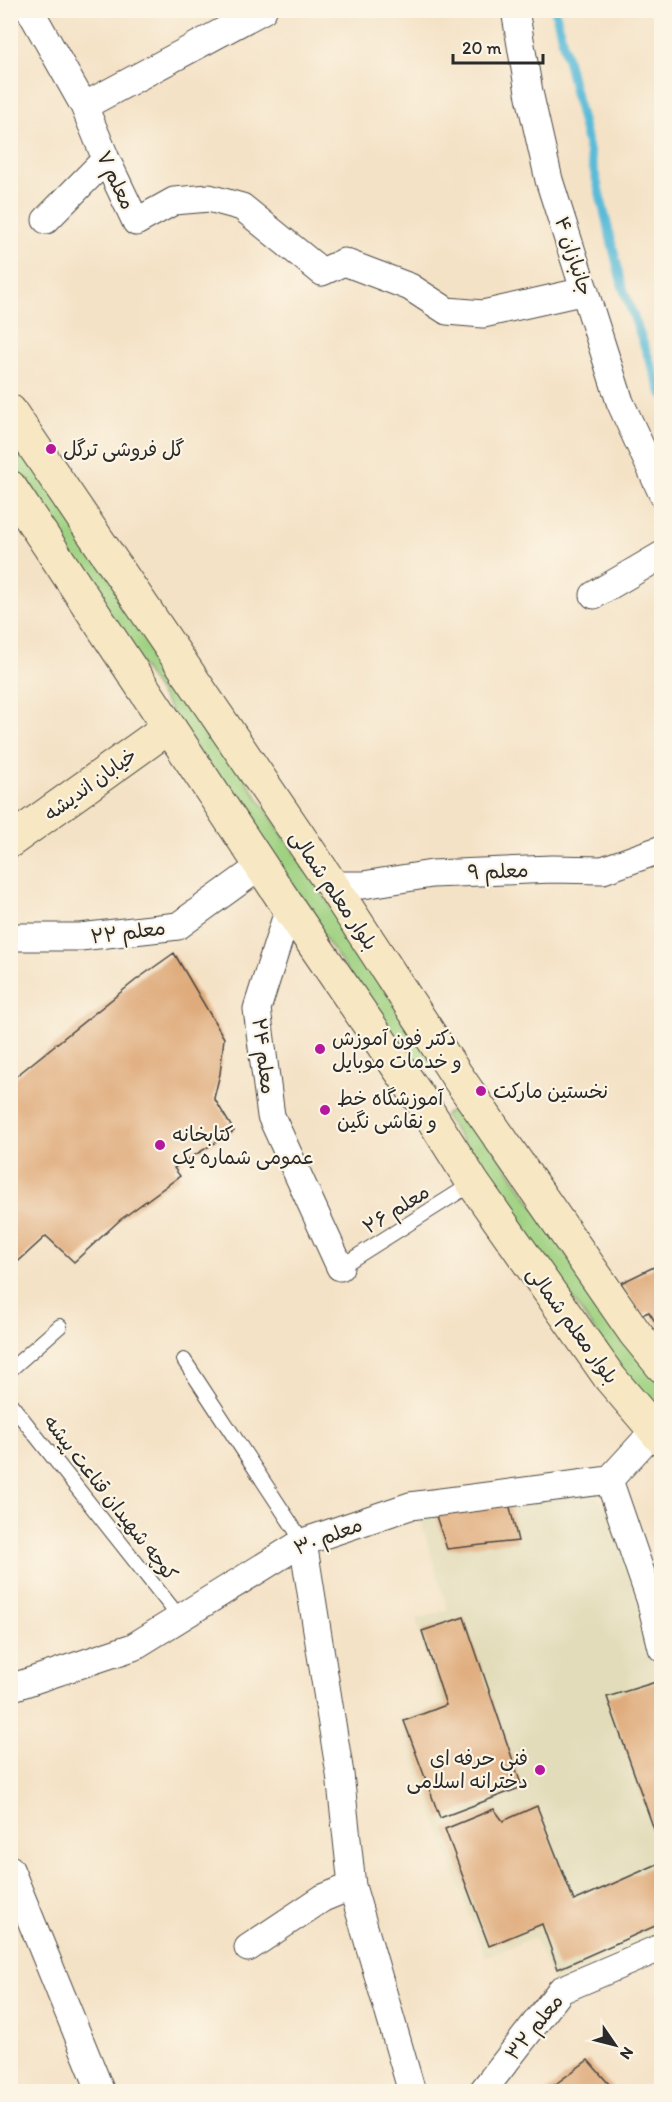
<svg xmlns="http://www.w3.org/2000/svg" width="672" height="2102" viewBox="0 0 672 2102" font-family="Itim,'Playpen Sans Arabic',sans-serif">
<rect width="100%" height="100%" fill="#fcf5e5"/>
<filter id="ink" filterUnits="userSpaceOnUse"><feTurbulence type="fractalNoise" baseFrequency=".0167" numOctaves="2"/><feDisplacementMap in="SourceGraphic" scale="12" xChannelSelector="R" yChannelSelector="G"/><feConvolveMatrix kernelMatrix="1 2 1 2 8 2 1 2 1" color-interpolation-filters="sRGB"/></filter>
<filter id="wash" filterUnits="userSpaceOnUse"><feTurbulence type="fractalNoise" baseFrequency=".008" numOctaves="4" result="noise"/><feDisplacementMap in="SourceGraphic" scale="24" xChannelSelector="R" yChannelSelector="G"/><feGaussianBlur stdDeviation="1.35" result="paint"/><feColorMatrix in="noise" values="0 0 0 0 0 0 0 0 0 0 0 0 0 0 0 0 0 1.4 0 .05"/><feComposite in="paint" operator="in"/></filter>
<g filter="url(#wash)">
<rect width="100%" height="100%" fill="#f4e2c6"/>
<path fill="#e2dcba" d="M 586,1487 L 614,1515 L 661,1669 L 661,1932 L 554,1982 L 534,1937 L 485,1957 L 399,1719 L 441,1705 L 416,1619 L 448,1610 L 417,1509 Z"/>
<path fill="#9fd181" stroke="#657e56" stroke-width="1.5" d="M 10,426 L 433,1060 L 415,1071 L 180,724 L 11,468 Z
M 463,1103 L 630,1346 L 661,1385 L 661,1422 L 641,1397 L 444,1115 Z"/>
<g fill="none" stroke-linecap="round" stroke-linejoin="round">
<path stroke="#5abbd8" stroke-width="9" d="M 555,10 L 622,285 L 662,394"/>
</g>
<g id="blocks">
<path fill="#dfab7c" d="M 174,953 L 224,1038 L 220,1074 L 214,1098 L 234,1131 L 174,1168 L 180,1176 L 120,1220 L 74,1262 L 46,1236 L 10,1269 L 10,1081 L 136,980 Z
M 662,1263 L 662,1333 L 649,1312 L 641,1315 L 621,1283 Z
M 508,1499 L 518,1541 L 447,1549 L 433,1507 Z
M 464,1617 L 522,1787 L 440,1818 L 404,1721 L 446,1705 L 422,1631 Z
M 656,1682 L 662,1697 L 661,1849 L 607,1697 Z
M 537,1806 L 574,1901 L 662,1862 L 662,1923 L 558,1969 L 542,1924 L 489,1946 L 445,1829 L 494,1809 L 503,1821 Z
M 588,2060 L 616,2092 L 545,2092 Z"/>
</g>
</g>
<g filter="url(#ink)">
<use href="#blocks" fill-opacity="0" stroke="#494642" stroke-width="1.5"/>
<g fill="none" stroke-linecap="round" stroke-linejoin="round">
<defs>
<path id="lane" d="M 340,1267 L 473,1183
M 184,1360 L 303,1542
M 10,1370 L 60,1326
M 10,1403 L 180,1618"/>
<path id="street" d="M 30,10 L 84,106 L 106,159 L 136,222 L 174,201 L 209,198 L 242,207 L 322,272 L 344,262 L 410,287 L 447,311 L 483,314 L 585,291
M 515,10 L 529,92 L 549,180 L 620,402 L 662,493
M 84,106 L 263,10
M 46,220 L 106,159
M 594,595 L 662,555
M 332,885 L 363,885 L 432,874 L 552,869 L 603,870 L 662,849
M 289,908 L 257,1009 L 271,1116 L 340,1267
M 10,937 L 80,937 L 178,926 L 262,865
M 609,1480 L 650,1599 L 662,1648
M 303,1542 L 340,1774 L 352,1886 L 412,2092
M 10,1688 L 133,1647 L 303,1542 L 410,1506 L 609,1480 L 654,1431
M 10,1869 L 101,2092
M 248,1948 L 323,1898 L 352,1886
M 482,2092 L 561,1990 L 662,1947"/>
<path id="secondary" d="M 10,411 L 332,885 L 457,1076 L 635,1333 L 662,1366
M 10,487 L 289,908 L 422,1102 L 473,1183 L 610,1378 L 662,1439
M 10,841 L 169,727"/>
</defs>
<use href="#lane" stroke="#494642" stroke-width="16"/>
<use href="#street" stroke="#494642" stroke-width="29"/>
<use href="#secondary" stroke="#494642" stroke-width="35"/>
<use href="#lane" stroke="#fff" stroke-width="14"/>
<use href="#street" stroke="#fff" stroke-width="27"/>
<use href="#secondary" stroke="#f7e8c3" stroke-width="33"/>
</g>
</g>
<g fill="#b5179e" stroke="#fcf5e5" stroke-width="2">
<circle cx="51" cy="449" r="6"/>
<circle cx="320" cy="1049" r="6"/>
<circle cx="481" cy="1091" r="6"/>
<circle cx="325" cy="1110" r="6"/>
<circle cx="160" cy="1145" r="6"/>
<circle cx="540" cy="1770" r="6"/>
</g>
<g text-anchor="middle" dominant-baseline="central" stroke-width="4.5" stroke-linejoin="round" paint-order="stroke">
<g font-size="20" fill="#2b2b2b" stroke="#fcf5e5">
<text transform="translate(116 180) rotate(65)">معلم ۷</text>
<text transform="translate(574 256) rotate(72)">جانبازان ۴</text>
<text transform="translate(90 784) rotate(-36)">خیابان اندیشه</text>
<text transform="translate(498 871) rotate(-2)">معلم ۹</text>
<text transform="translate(334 890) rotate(56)">بلوار معلم شمالی</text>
<text transform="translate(128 932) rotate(-7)">معلم ۲۲</text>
<text transform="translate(264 1056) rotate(83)">معلم ۲۴</text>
<text transform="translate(396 1209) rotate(-32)">معلم ۲۶</text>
<text transform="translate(573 1325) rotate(54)">بلوار معلم شمالی</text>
<text transform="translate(111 1498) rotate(52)">کوچه شهیدان قناعت پیشه</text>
<text transform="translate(328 1536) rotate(-21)">معلم ۳۰</text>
<text transform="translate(534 2027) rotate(-51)">معلم ۳۲</text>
</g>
<g font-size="20" fill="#2b2b2b" stroke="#fcf5e5" text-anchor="start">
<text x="63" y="449">گل فروشی ترگل</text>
<text x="332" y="1038">دکتر فون آموزش<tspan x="332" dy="23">و خدمات موبایل</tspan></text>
<text x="493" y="1091">نخستین مارکت</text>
<text x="337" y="1098">آموزشگاه خط<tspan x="337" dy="23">و نقاشی نگین</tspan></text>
<text x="172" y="1134">کتابخانه<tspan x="172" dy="23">عمومی شماره یک</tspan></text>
<text x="528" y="1758" text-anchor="end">فنی حرفه ای<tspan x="528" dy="23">دخترانه اسلامی</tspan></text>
</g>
</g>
<rect width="672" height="2102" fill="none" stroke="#fcf5e5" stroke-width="36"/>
<g transform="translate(615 2045) rotate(125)" stroke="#fcf5e5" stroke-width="4.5" paint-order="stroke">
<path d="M0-4.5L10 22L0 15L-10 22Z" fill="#2b2b2b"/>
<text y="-9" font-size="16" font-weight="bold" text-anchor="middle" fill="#2b2b2b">N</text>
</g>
<path d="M453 54v9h90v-9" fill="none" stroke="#2b2b2b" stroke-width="3"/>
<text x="462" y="54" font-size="18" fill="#2b2b2b" stroke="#fcf5e5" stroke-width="4.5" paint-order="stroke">20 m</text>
</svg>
